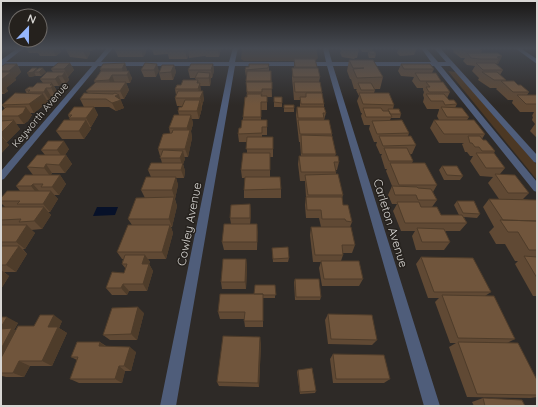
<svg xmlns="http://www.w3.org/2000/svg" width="538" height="407" viewBox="0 0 538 407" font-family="Quicksand,sans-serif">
<rect width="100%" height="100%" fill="#2e2a27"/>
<path fill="#4c3824" d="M 242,48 L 316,48 L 318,58 L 315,61 L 244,61 L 241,59 Z
M 448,71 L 456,72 L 537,165 L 537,180 Z"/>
<path fill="#071129" d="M 97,207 L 118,207 L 115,215 L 93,216 Z"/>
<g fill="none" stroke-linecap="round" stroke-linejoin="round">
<path fill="#4f5d7a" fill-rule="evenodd" d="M 18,48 L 24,48 L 6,62 L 95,62 L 107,48 L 113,48 L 101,62 L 229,62 L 233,48 L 238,48 L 235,62 L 326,62 L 323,48 L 328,48 L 332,62 L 431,62 L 421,48 L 426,48 L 438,62 L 446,62 L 434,48 L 440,48 L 537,155 L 537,163 L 534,162 L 450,66 L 441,66 L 537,182 L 537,192 L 534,191 L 434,66 L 333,66 L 440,406 L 424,406 L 327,66 L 235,66 L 176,406 L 160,406 L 229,66 L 98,66 L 4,179 L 1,180 L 1,171 L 92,66 L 1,66 L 1,60 Z
M 515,48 L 520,48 L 537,59 L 537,64 Z"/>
</g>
<path fill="#604934" d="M 26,48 L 59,48 L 61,52 L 56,56 L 40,56 L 38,53 L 29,53 Z
M 69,48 L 95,48 L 92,51 L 89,51 L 90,53 L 87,59 L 70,57 L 66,50 Z
M 116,48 L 145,48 L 146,53 L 143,57 L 118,57 L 115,50 Z
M 151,48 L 221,48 L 221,49 L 219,57 L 206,57 L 205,55 L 205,56 L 189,58 L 189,55 L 187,59 L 169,59 L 168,54 L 154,55 Z
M 339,48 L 357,48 L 359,50 L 357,58 L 355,58 L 354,59 L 342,57 L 340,53 L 341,51 Z
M 362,48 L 372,48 L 372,51 L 376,54 L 375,58 L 369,58 L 368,55 L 368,52 L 362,52 L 361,50 Z
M 375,48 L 417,48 L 414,55 L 400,56 L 397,53 L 399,48 Z
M 451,48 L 479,48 L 482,51 L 481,53 L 502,56 L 498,64 L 496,64 L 503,70 L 500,75 L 506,80 L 505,81 L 518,85 L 529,92 L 527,95 L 537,95 L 537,138 L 530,131 L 535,124 L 532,120 L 533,117 L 532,116 L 534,112 L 520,112 L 512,103 L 513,100 L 508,100 L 496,89 L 497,88 L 490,88 L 478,80 L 479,78 L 472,71 L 475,66 L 467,65 L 463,61 L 465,58 L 461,58 L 453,52 L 454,51 Z
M 294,59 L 317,67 L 317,68 L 320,77 L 319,82 L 322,92 L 322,94 L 324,104 L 324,107 L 326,113 L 324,120 L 332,134 L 332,136 L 336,154 L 335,156 L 339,162 L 337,170 L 336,170 L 336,174 L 343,195 L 342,198 L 343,205 L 352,222 L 350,227 L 355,245 L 352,253 L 343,253 L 343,255 L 341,261 L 363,279 L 359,286 L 322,286 L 319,268 L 321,262 L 313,262 L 310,235 L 311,227 L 321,227 L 319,218 L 306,218 L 305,205 L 306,197 L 305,181 L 300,181 L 298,164 L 299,156 L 301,156 L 300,142 L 299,142 L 296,115 L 297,107 L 300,107 L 300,100 L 294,100 L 293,88 L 292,79 L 292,68 L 294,68 Z
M 349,60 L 383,77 L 380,89 L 374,89 L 375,90 L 374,93 L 394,105 L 393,109 L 401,114 L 400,118 L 391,118 L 390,120 L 409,133 L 408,136 L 416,145 L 412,154 L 410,154 L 413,161 L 412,163 L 437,185 L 433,192 L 437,200 L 432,207 L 441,215 L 459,215 L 454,205 L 457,201 L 480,214 L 477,218 L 464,217 L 467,223 L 460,231 L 445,231 L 450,242 L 444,250 L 416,250 L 412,236 L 415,231 L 401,231 L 393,211 L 397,204 L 392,204 L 388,195 L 392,186 L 386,171 L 387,169 L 385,169 L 381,156 L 382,154 L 380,154 L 376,145 L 377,142 L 374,142 L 369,129 L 370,125 L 364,125 L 361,116 L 362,113 L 361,113 L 357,101 L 359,96 L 356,90 L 357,89 L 354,89 L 351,79 L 350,79 L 347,71 Z
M 70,63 L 74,70 L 68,77 L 69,80 L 66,83 L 62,83 L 59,86 L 54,86 L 58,93 L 55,96 L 51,96 L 49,100 L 47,100 L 48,102 L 34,113 L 30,113 L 32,115 L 28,121 L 24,124 L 16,124 L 20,129 L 7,142 L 6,142 L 9,145 L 1,153 L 1,112 L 5,109 L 2,105 L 27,94 L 25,90 L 43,83 L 40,79 L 53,72 L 51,69 Z
M 125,63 L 127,71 L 132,78 L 130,83 L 126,83 L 129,90 L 124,99 L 120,99 L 124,108 L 116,111 L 109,107 L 84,107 L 80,99 L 88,93 L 86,91 L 95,83 L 94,81 L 101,71 L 100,69 Z
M 17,64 L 21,72 L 15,78 L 16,80 L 6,88 L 8,91 L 4,94 L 1,94 L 1,67 Z
M 157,64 L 156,77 L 144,77 L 141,70 Z
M 213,64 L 214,71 L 212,78 L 211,78 L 211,80 L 210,86 L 200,86 L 201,91 L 204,99 L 202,106 L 202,108 L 199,119 L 192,119 L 193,124 L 191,131 L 192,138 L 188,157 L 184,157 L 185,159 L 183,164 L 185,171 L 184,178 L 176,178 L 178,185 L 175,199 L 177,206 L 172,227 L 171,227 L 173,233 L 166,259 L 148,259 L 150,262 L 149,264 L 153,271 L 147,291 L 129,291 L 127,295 L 112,295 L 106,288 L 124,273 L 126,269 L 122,264 L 123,259 L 122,259 L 117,252 L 132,225 L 128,219 L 145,198 L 141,190 L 151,177 L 148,170 L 162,163 L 158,149 L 170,133 L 169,128 L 179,115 L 178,111 L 182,106 L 177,106 L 175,98 L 176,95 L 175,89 L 181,85 L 196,80 L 195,78 L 190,78 L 188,70 Z
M 269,64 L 269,71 L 271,71 L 272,97 L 267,97 L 267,110 L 261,110 L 261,120 L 267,120 L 267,135 L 262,135 L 262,137 L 273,137 L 273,157 L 270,157 L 270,177 L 281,189 L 281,198 L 244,198 L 244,190 L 245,178 L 242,178 L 241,170 L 247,153 L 247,142 L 239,142 L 238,134 L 241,128 L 243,120 L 243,117 L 247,97 L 246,77 L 245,70 L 249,67 Z
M 401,64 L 434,69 L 432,73 L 441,81 L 440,82 L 450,92 L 447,98 L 449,100 L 457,104 L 455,108 L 469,117 L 467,120 L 485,134 L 482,139 L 495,151 L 494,153 L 505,168 L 500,174 L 529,193 L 523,199 L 537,201 L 537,296 L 533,296 L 515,264 L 518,261 L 515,261 L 505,244 L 496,244 L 489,232 L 494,227 L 483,207 L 489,199 L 499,199 L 488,183 L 493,177 L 480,176 L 470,161 L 473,156 L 470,156 L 467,152 L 465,152 L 462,144 L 464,143 L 439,143 L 430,128 L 434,120 L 439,120 L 437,116 L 439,110 L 439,109 L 427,109 L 423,102 L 424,98 L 423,95 L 424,92 L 423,90 L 423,88 L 417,88 L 412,81 L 414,77 L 401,76 L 398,71 Z
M 174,65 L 176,72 L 173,80 L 161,80 L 159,73 Z
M 38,69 L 46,72 L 41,76 L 35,76 L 29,77 Z
M 274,97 L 282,97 L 282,107 L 274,107 Z
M 284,105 L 294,108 L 294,112 L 284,112 Z
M 94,107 L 98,115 L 91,127 L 90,127 L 91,129 L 84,139 L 62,139 L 56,131 L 70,120 L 68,115 Z
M 69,149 L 65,155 L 66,155 L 72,164 L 65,173 L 52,173 L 51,175 L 60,175 L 66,184 L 59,195 L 54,195 L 58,199 L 50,212 L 48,212 L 51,215 L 42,229 L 31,230 L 35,233 L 25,249 L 23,249 L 27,254 L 16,272 L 4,272 L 9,276 L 1,289 L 1,207 L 5,207 L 1,203 L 1,198 L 20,191 L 16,186 L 33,175 L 27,167 L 45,155 L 41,150 Z
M 442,166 L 463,176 L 460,180 L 444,180 L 439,170 Z
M 250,204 L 251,213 L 250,224 L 257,224 L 257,250 L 224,250 L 222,242 L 231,224 L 230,218 Z
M 272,248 L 289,258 L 288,262 L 273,262 Z
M 421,257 L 491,292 L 485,296 L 515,339 L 507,343 L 537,380 L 537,397 L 531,398 L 467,397 L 449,347 L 456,343 L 450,343 L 435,302 L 439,298 L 428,298 L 416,264 Z
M 246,259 L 247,267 L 246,289 L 222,289 L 221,282 Z
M 295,279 L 321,297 L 320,300 L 295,300 L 294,282 Z
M 275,285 L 275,298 L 263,298 L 263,327 L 245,327 L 244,319 L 220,319 L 218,312 L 254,294 Z
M 144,313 L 137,340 L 110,340 L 103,335 Z
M 328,314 L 377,340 L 372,345 L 328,344 L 325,320 Z
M 1,317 L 18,323 L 14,330 L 16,330 L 34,326 L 62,321 L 59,328 L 67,333 L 52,366 L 30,366 L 24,377 L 6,377 L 2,376 L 1,376 Z
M 100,342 L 106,346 L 136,352 L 131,371 L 125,371 L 122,383 L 79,383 L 70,379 L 77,360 L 71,357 Z
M 261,343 L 259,387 L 219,386 L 217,382 Z
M 333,354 L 390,379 L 384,383 L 333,383 L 330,359 Z
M 298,370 L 316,391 L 315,393 L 300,394 L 297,372 Z
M 483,398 L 525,406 L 474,406 L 472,402 Z"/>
<path fill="#4e3c2a" d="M 1,48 L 8,48 L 1,55 Z
M 53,48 L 59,48 L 61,52 L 56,56 L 52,49 Z
M 86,48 L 87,48 L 90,53 L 87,59 L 83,51 Z
M 91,48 L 95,48 L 92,51 Z
M 142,48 L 145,48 L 146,53 L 143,57 L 141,50 Z
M 187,48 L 190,48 L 188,50 L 189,55 L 187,59 L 185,51 Z
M 219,48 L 221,48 L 221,49 L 219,57 L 218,50 Z
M 502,56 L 498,64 L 496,64 L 499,59 L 497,57 Z
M 70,63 L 74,70 L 68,77 L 64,69 Z
M 125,63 L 127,71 L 124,75 L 122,69 Z
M 17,64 L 21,72 L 15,78 L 16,80 L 6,88 L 8,91 L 4,94 L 1,90 L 1,84 L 2,83 L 1,81 L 1,80 L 10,72 L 9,71 Z
M 157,64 L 159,71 L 156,77 L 154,70 Z
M 213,64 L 214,71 L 212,78 L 211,70 Z
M 174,65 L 176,72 L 173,80 L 171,72 Z
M 37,68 L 39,72 L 43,68 L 46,72 L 41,76 L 39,72 L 34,72 L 36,76 L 35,76 L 29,77 L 27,73 Z
M 129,71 L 132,78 L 130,83 L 127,75 Z
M 65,72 L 69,80 L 66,83 L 62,76 Z
M 210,73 L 211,80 L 210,86 L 209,78 Z
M 112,75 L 115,83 L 112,88 L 109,80 Z
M 58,76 L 62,83 L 59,86 L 55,79 Z
M 198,80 L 199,85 L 200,83 L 201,91 L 200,97 L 197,83 Z
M 126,82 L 129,90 L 124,99 L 120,91 Z
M 52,83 L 58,93 L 55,96 L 50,85 Z
M 46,88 L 51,96 L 49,100 L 44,92 Z
M 203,91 L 204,99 L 202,106 L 200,98 Z
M 43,94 L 48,102 L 34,113 L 29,104 Z
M 119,95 L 124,108 L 116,111 L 112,103 L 115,96 Z
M 200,100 L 202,108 L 199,119 L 197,111 Z
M 26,107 L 32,115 L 28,121 L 24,124 L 18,116 Z
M 94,107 L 98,115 L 91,127 L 86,118 Z
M 191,115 L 193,124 L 191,131 L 192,138 L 188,157 L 185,149 L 189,136 L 187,128 Z
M 14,120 L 20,129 L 7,142 L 1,135 L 1,133 Z
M 86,120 L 91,129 L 84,139 L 79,131 Z
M 2,137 L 9,145 L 2,153 L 1,152 L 1,138 Z
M 64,141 L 69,149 L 63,158 L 57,150 Z
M 183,151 L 185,159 L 183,164 L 185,171 L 184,178 L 181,170 L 182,165 L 180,158 Z
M 66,155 L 72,164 L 65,173 L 59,165 Z
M 46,164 L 52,173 L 50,176 L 44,168 Z
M 60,175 L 66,184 L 59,195 L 52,187 Z
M 176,177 L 178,185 L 175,199 L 172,190 Z
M 33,184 L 40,192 L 38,195 L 31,186 Z
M 51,191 L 58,199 L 50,212 L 43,204 Z
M 174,197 L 177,206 L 172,227 L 169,219 Z
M 250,204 L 251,213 L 250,226 Z
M 44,207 L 51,215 L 42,229 L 34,221 Z
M 257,224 L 258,232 L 257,250 Z
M 27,225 L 35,233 L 25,249 L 16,242 Z
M 170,225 L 173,233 L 166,259 L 162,252 Z
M 19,246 L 27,254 L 16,272 L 6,265 Z
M 145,255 L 150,262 L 149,264 L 153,271 L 147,291 L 143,284 L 142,264 Z
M 246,259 L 247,267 L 246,289 L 245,282 Z
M 1,270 L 9,276 L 1,289 Z
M 123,284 L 129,291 L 127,295 L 121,288 Z
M 138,307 L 144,313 L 137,340 L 131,334 Z
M 54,315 L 62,321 L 59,328 L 67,333 L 52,366 L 42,361 L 48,327 Z
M 7,317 L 18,323 L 14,330 L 23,334 L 1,373 L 1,327 Z
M 260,337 L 261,343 L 259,387 L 258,383 Z
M 100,342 L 107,348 L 99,346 Z
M 130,347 L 136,352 L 131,371 L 124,366 Z
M 19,361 L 30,366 L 24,377 L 13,373 Z
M 119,366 L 125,371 L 122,383 L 115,379 Z"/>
<path fill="#70553c" stroke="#4e3c2a" d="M 35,48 L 53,48 L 52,49 Z
M 69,48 L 86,48 L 83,51 L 66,50 Z
M 116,48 L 142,48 L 141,50 L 115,50 Z
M 169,48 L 187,48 L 185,51 L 167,51 Z
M 189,48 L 204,48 L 204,49 L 188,50 Z
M 205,48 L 219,48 L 218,50 L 205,50 Z
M 342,48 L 357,48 L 359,50 L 356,50 L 356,51 L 343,50 Z
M 362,48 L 372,48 L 363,49 Z
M 460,48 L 479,48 L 482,51 L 464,51 Z
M 368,51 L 374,51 L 376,54 L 370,54 Z
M 467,53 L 498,53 L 502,56 L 497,57 L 499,59 L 480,59 L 471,58 Z
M 294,59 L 315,59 L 317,67 L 295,67 Z
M 349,60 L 373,60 L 383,77 L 357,78 L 353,69 L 364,68 L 353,68 Z
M 58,63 L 70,63 L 64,69 L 51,69 Z
M 125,63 L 122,69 L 100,69 L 103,64 Z
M 145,63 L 157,64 L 154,70 L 141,70 Z
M 476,63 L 495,63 L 503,70 L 483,70 Z
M 5,64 L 17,64 L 9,71 L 1,71 L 1,67 Z
M 191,64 L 213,64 L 211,70 L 188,70 Z
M 249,64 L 269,64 L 268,68 L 245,70 L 246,67 L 249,67 Z
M 401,64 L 430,64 L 434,69 L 404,69 Z
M 162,65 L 174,65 L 171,72 L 159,73 Z
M 32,68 L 37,68 L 33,72 L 27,73 Z
M 39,68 L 43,68 L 39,72 L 34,72 Z
M 292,68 L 318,68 L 320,77 L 293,77 Z
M 101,71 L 129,71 L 127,75 L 112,75 L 109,80 L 94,81 Z
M 247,71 L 271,71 L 271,81 L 246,81 Z
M 1,72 L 11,72 L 1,80 Z
M 47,72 L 65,72 L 62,76 L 58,76 L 55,79 L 40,79 Z
M 198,72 L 210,73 L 209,78 L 195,78 Z
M 482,72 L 497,72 L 506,80 L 494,80 Z
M 415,73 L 436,73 L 441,81 L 420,81 Z
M 183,80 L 198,80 L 197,83 L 200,83 L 198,89 L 175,89 L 177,85 L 181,85 Z
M 501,81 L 514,81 L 518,85 L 521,85 L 529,92 L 513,92 Z
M 96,82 L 126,82 L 120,91 L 86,91 Z
M 246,82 L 272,82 L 272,89 L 262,89 L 262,92 L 247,92 Z
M 294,82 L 320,82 L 322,92 L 295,92 Z
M 426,82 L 443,82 L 450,92 L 429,92 L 426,87 L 430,87 Z
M 37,83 L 52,83 L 50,85 L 53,85 L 51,88 L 46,88 L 44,92 L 28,92 L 30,90 L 25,90 L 29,87 L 33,87 Z
M 358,83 L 371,83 L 375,90 L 361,90 Z
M 178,91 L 203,91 L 200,98 L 175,98 Z
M 15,93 L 43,94 L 29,104 L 2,105 Z
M 84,93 L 113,94 L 115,93 L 119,95 L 115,96 L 121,100 L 112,103 L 106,99 L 80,99 Z
M 306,93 L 322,93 L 324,104 L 301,104 L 300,97 L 306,97 Z
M 359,93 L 389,93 L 394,105 L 363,104 Z
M 247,94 L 262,94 L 261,96 L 267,96 L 267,102 L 261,102 L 261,117 L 243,117 L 245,97 L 247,97 Z
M 426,94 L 444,94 L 449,100 L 454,100 L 457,104 L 445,105 L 443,101 L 431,101 Z
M 517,95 L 537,95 L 537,104 L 526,104 Z
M 274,97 L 282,97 L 282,103 L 274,102 Z
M 185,100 L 200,100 L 197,111 L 178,111 L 179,107 L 182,107 Z
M 284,105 L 294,105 L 294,108 L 284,108 Z
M 6,107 L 26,107 L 23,113 L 18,116 L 1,116 L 1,112 Z
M 74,107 L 94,107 L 86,118 L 69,118 L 72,115 L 68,115 Z
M 297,107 L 324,107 L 326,113 L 323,113 L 324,118 L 298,118 Z
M 441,107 L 462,108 L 469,117 L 447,117 Z
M 363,108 L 381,108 L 383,111 L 389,111 L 392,117 L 366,117 Z
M 388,109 L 399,109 L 401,114 L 390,114 Z
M 174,115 L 191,115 L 187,128 L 169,128 Z
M 14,120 L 1,133 L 1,121 Z
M 64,120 L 86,120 L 79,131 L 56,131 Z
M 242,120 L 267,120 L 267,127 L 262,127 L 262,133 L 238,134 L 239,128 L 241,128 Z
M 298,120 L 329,120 L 332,134 L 300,134 Z
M 402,120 L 409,133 L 377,134 L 372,121 Z
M 434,120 L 474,120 L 485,134 L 444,134 Z
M 173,130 L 190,130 L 185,149 L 158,149 L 163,134 L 172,133 Z
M 301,135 L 332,136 L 336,154 L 302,154 Z
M 379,136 L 411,136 L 416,145 L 383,146 Z
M 468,136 L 480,136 L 483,140 L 486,140 L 495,151 L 482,151 L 479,147 L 475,147 L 472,143 L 470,143 Z
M 247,137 L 273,137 L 273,149 L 246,149 Z
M 48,141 L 64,141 L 57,150 L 41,150 Z
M 384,148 L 407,148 L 413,161 L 389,161 Z
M 163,150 L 183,151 L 180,158 L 160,158 Z
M 243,153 L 270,153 L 270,170 L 241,170 Z
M 476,153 L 494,153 L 505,168 L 486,168 Z
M 37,155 L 66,155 L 59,165 L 46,164 L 44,168 L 27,167 Z
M 299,156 L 338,156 L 339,162 L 334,162 L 336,172 L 301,172 Z
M 151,163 L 183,163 L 181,170 L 148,170 Z
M 390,163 L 425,163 L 437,185 L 399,185 Z
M 442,166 L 457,166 L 463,176 L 447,175 Z
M 338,174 L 343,195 L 308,195 L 305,175 Z
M 495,174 L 515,175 L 529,193 L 508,193 Z
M 25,175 L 60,175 L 52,187 L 41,187 L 43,184 L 33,184 L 31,186 L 16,186 Z
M 146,177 L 176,177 L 172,190 L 141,190 Z
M 245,177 L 280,177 L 281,189 L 244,190 Z
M 392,186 L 417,187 L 418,188 L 431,189 L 437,200 L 418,200 L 416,195 L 395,195 Z
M 7,191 L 51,191 L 43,204 L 17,204 L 20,201 L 1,201 L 1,198 Z
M 174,197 L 169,219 L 128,219 L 136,198 Z
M 306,197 L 342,197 L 343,205 L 348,205 L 352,222 L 346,221 L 345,219 L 322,219 L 321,210 L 307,210 Z
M 489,199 L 536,200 L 537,201 L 537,221 L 503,220 Z
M 457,201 L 474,201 L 480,214 L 463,213 Z
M 397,202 L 419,202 L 421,207 L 437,207 L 441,215 L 462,215 L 467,223 L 405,223 Z
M 250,204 L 250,218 L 230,218 L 231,205 Z
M 1,207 L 44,207 L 34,221 L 19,222 L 21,219 L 1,220 Z
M 500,220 L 537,221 L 537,250 L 529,250 L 518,232 L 508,232 Z
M 224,224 L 257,224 L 257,242 L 222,242 Z
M 1,225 L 27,225 L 16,242 L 1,242 Z
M 128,225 L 170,225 L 162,252 L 117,252 Z
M 311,227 L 351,227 L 355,245 L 342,245 L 343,255 L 315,255 Z
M 417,228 L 444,229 L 450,242 L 422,242 Z
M 1,246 L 19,246 L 6,265 L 1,265 Z
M 288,247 L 289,258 L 273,259 L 272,248 Z
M 125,255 L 145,255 L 142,264 L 149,264 L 143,284 L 123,284 L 121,288 L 106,288 L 112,272 L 124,273 L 127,264 L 122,264 Z
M 524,256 L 537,257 L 537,278 Z
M 421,257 L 473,258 L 491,292 L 434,292 Z
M 223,259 L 246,259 L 245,282 L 221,282 Z
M 321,261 L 359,261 L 363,279 L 324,279 Z
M 295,279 L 319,279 L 321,297 L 296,297 Z
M 255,285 L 275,285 L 276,295 L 263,295 L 263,294 L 254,294 Z
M 220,294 L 263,294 L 263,321 L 244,321 L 245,312 L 218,312 Z
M 442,295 L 494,296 L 515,339 L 458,338 Z
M 138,307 L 131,334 L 103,335 L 112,308 Z
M 328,314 L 372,315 L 377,340 L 331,339 Z
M 40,315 L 54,315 L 48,327 L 58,327 L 42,361 L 19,361 L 13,373 L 1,373 L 1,358 L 18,326 L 34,326 Z
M 1,317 L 7,317 L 1,327 Z
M 12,328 L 1,349 L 1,329 Z
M 223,336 L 260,337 L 258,383 L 217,382 Z
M 77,342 L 100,342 L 99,346 L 130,347 L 124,366 L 119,366 L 115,379 L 70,379 L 78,357 L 71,357 Z
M 458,342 L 518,343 L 537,380 L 537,395 L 477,394 Z
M 333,354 L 384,355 L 390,379 L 336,379 Z
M 312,368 L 316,391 L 300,392 L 298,370 Z
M 483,398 L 522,400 L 525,406 L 485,406 Z"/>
<linearGradient id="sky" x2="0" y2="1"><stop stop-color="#191715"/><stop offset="0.46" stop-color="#464a52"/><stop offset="1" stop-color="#464a52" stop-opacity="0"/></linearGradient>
<rect width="538" height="105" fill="url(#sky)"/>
<g text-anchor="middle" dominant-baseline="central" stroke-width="3" stroke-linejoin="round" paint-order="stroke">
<g font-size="10" fill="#d8d6d3" stroke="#25211d">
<text transform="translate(40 115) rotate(-50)">Keyworth Avenue</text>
</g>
<g font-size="12" fill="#d8d6d3" stroke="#25211d">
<text transform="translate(391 223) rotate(73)">Carleton Avenue</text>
<text transform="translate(189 224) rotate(-79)">Cowley Avenue</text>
</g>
</g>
<rect width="538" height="407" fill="none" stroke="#d8d6d3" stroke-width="4"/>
<g transform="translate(28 28) rotate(22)"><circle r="19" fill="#25211d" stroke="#6d6966"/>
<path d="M0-3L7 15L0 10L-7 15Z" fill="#95b6fd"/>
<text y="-6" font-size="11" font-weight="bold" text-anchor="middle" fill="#d8d6d3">N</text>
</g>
</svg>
